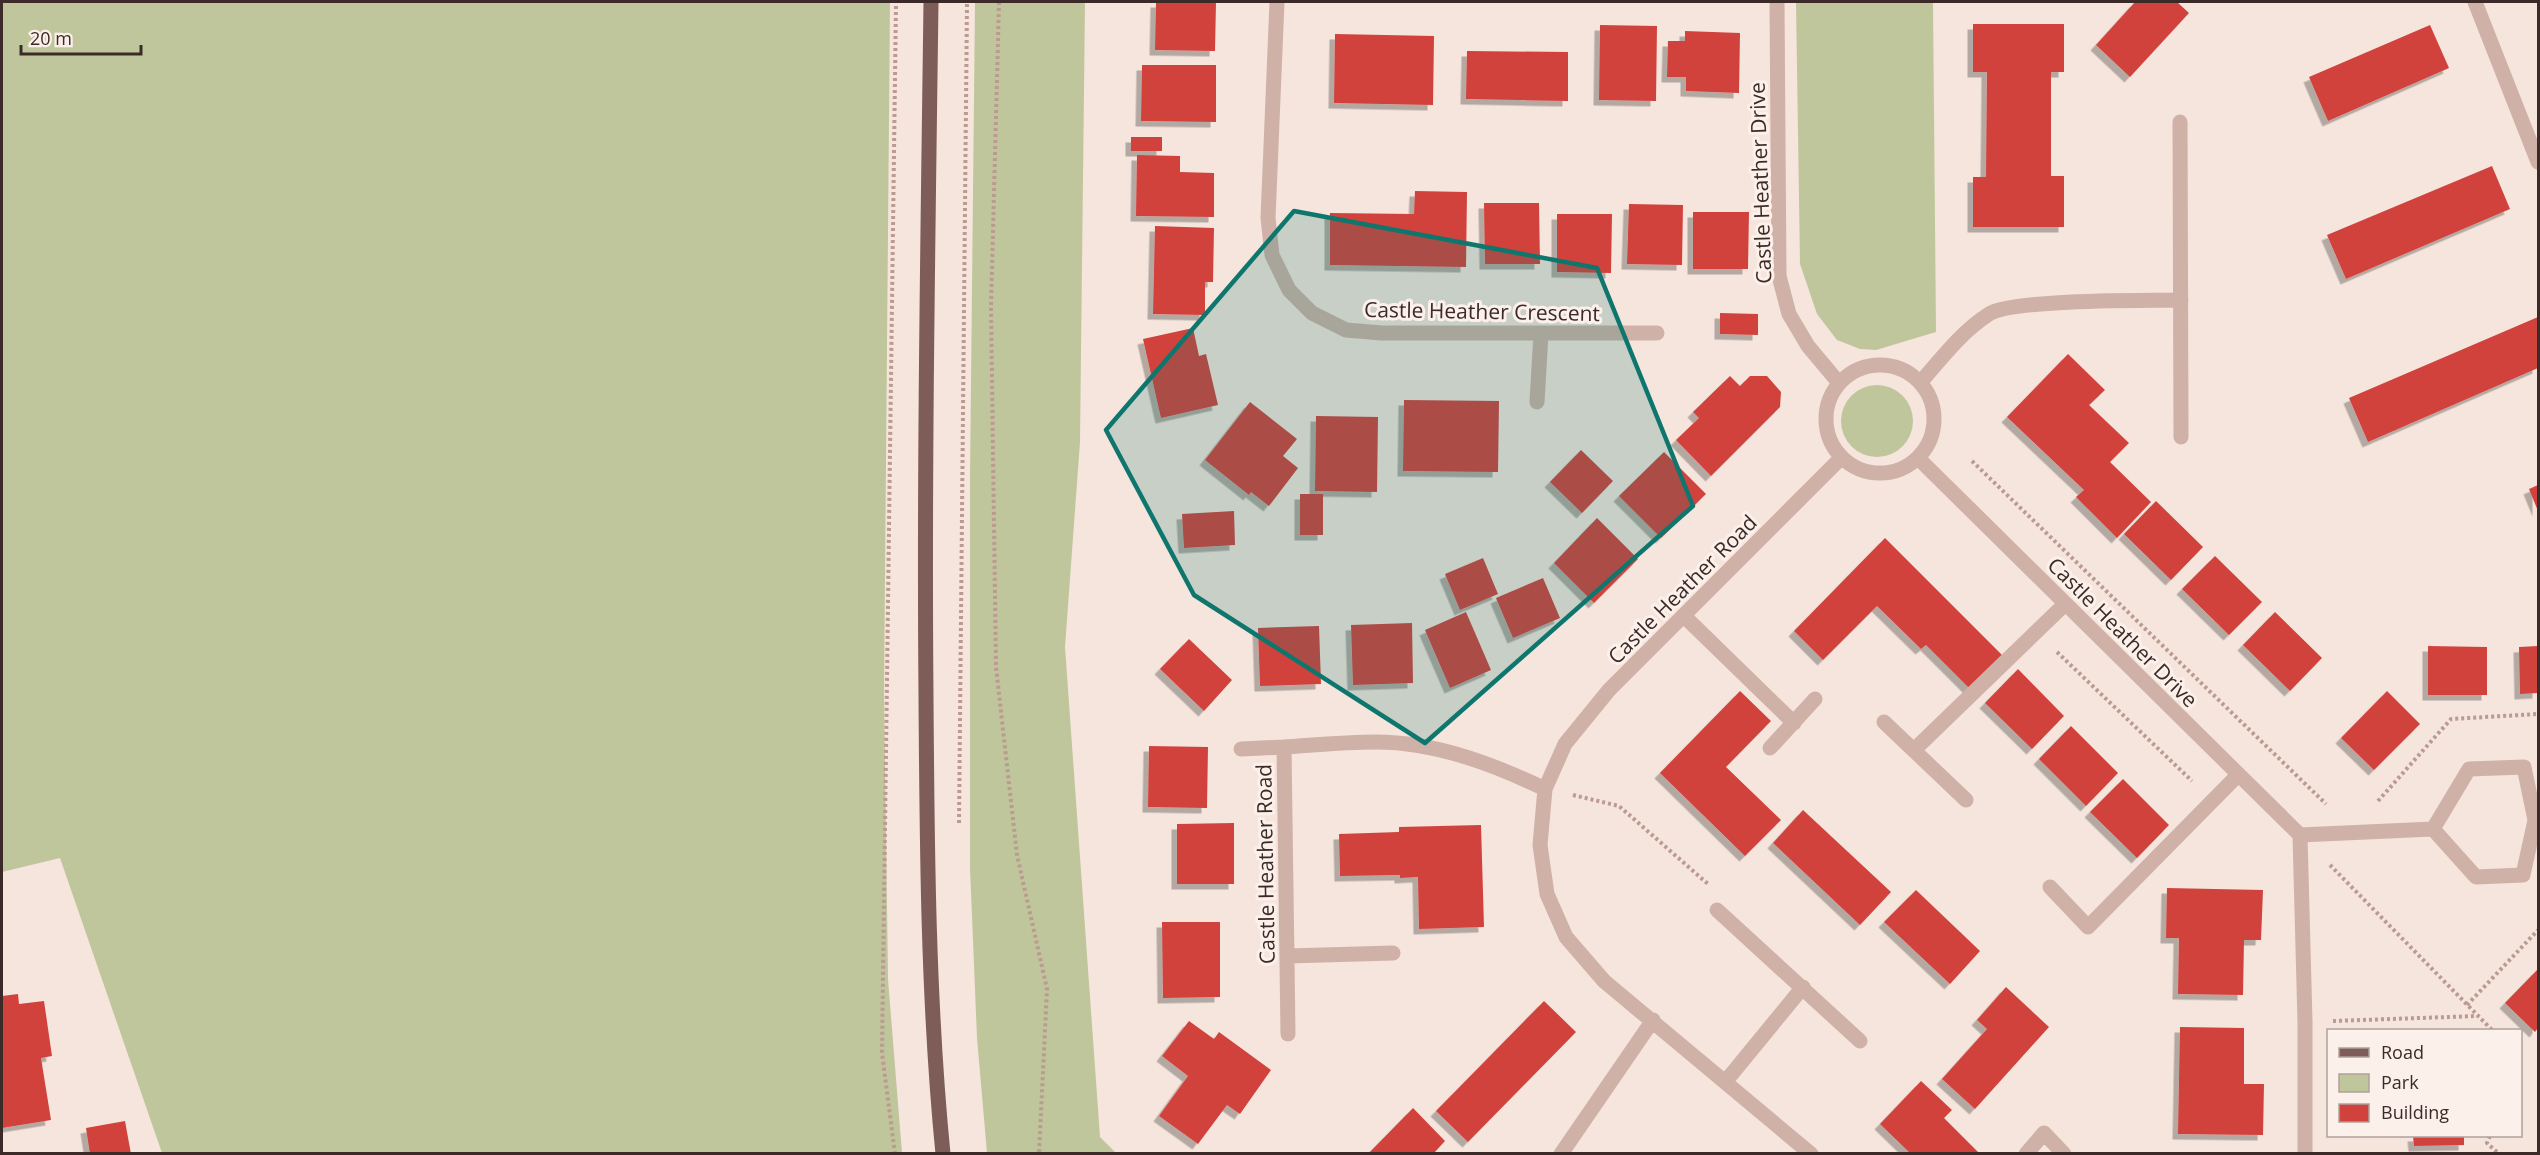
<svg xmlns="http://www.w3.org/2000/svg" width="2540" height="1155" viewBox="0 0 2540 1155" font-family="'Open Sans',sans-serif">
<defs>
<filter id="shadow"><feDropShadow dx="-5.5" dy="5.5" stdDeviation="0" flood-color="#0004"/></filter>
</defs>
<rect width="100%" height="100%" fill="#f5e5dd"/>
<path fill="#c0c69b" d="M 2,2 L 890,2 L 884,694 L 888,979 L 902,1153 L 162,1153 L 60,858 L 2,872 Z
M 975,2 L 1085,2 L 1080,442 L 1065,647 L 1100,1137 L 1116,1153 L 987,1153 L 977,1038 L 970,868 L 970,478 Z
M 1796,2 L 1933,2 L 1936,332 L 1876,350 L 1860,349 L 1837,340 L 1817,314 L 1800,264 Z
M1841 421a36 36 0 1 1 72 0a36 36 0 1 1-72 0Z"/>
<path fill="#d2423d" filter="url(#shadow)" d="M 1156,2 L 1216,2 L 1215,51 L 1155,50 Z
M 2135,2 L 2177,2 L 2189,13 L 2130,77 L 2096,45 Z
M 1973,24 L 2064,24 L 2064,72 L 2051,72 L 2051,176 L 2064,176 L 2064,227 L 1973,227 L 1973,177 L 1986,177 L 1987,72 L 1973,72 Z
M 1600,25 L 1657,26 L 1656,101 L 1599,100 Z
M 2430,25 L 2449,68 L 2328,121 L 2309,77 Z
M 1685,31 L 1740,33 L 1739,93 L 1686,91 L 1686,77 L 1667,77 L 1668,41 L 1685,41 Z
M 1335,34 L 1434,36 L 1433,105 L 1334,103 Z
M 1467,51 L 1568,52 L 1568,101 L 1466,99 Z
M 1142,65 L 1216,65 L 1216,122 L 1141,121 Z
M 1131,137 L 1162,137 L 1162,151 L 1131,151 Z
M 1137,155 L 1180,156 L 1180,172 L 1214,173 L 1214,217 L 1136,216 Z
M 2492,166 L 2510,209 L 2346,279 L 2327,235 Z
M 1415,191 L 1467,192 L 1466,267 L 1330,265 L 1330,213 L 1414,214 Z
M 1484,203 L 1539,203 L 1540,264 L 1485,264 Z
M 1629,204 L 1683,205 L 1682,265 L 1627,264 Z
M 1693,212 L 1749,212 L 1748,269 L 1693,269 Z
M 1557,214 L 1612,214 L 1611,273 L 1557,272 Z
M 1155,226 L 1214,228 L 1213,282 L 1205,282 L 1205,315 L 1153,314 Z
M 1720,313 L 1758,314 L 1758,335 L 1720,334 Z
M 2538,317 L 2538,368 L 2368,442 L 2349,398 Z
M 1193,328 L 1199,356 L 1206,354 L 1218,405 L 1161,418 L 1143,339 Z
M 2068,354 L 2105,390 L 2089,405 L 2129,443 L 2110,462 L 2151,502 L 2117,538 L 2076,497 L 2084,490 L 2007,417 Z
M 1730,376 L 1740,386 L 1750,376 L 1767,376 L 1781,392 L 1780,407 L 1711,476 L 1676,440 L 1699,418 L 1693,412 Z
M 1404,400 L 1499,401 L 1498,472 L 1403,471 Z
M 1250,402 L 1297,439 L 1283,456 L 1298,468 L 1269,506 L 1251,492 L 1249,495 L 1205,460 Z
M 1316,416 L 1378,417 L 1377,492 L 1315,491 Z
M 1581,450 L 1613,481 L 1582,513 L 1550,482 Z
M 1664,452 L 1706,494 L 1661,538 L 1619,496 Z
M 2538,485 L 2538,511 L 2529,489 Z
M 1300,494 L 1323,494 L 1323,535 L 1300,535 Z
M 2156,501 L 2203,547 L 2171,580 L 2124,534 Z
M 1234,511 L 1235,545 L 1184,548 L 1182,514 Z
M 1597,518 L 1638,559 L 1594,603 L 1554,563 Z
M 1885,538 L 2002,655 L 1969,688 L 1926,645 L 1921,649 L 1877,606 L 1823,660 L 1794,631 Z
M 2215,556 L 2262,602 L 2229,635 L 2182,589 Z
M 1483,558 L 1498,594 L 1460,610 L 1445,574 Z
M 1543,578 L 1560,618 L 1513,638 L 1496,598 Z
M 1466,612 L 1491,670 L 1450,688 L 1425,630 Z
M 2275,612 L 2322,658 L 2290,691 L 2243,645 Z
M 1412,623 L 1413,683 L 1353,685 L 1351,625 Z
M 1319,626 L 1321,684 L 1260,686 L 1258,628 Z
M 1189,639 L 1232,680 L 1204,711 L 1160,669 Z
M 2428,646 L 2487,647 L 2487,695 L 2428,695 Z
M 2538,646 L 2538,693 L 2520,694 L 2519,647 Z
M 2018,669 L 2064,716 L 2032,749 L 1985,703 Z
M 1740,691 L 1771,721 L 1726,767 L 1781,820 L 1745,856 L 1660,773 Z
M 2387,691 L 2420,724 L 2374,770 L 2341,738 Z
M 2071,726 L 2118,773 L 2086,806 L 2039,759 Z
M 1149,746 L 1208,747 L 1207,808 L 1148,807 Z
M 2123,779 L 2169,825 L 2137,858 L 2090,812 Z
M 1803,810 L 1891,892 L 1860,925 L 1773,843 Z
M 1234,823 L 1234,884 L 1177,884 L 1177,824 Z
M 1481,825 L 1484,927 L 1419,929 L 1418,877 L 1400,878 L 1400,875 L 1340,876 L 1339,834 L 1399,832 L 1399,827 Z
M 2167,888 L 2263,890 L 2261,940 L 2244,940 L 2243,995 L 2178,994 L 2179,938 L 2166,938 Z
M 1916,890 L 1980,951 L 1950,984 L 1884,922 Z
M 1162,922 L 1220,922 L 1220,997 L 1163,998 Z
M 2538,969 L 2538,1028 L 2535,1032 L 2505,1003 Z
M 2006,987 L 2049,1027 L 1975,1109 L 1942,1079 L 1987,1029 L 1977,1020 Z
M 18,994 L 19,1004 L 44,1001 L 52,1056 L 41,1058 L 51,1120 L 2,1128 L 2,996 Z
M 1544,1001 L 1576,1032 L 1468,1142 L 1436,1111 Z
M 1189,1021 L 1214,1039 L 1219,1032 L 1271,1070 L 1240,1114 L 1227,1105 L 1198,1144 L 1159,1116 L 1188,1076 L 1162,1056 Z
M 2180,1027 L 2244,1028 L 2244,1084 L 2264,1084 L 2263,1135 L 2178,1134 Z
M 1921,1081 L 1952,1110 L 1944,1118 L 1980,1154 L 1911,1154 L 1880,1124 Z
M 1413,1108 L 1445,1141 L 1433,1154 L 1368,1154 Z
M 125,1121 L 131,1154 L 90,1154 L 86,1128 Z
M 2413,1136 L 2464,1136 L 2464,1145 L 2414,1146 Z"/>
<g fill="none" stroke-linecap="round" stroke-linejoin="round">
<path stroke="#bb9a91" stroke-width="4" stroke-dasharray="3 3" stroke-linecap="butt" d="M 999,2 L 991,307 L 996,667 L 1017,855 L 1047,989 L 1039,1154
M 1972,461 L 2326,804
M 2057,652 L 2192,781
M 1573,795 L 1619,806 L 1708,884
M 2378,801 L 2451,719 L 2538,714
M 959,823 L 967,2
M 2330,865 L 2492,1030
M 2467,1005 L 2538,930
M 2333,1021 L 2477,1016
M 2490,1136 L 2487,1143 L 2499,1154
M 895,1154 L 882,1053 L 896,2"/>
<path stroke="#cfb1a7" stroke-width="15" d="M 1277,2 L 1268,218 L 1272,255 L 1289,290 L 1312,313 L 1346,330 L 1382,333 L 1657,333
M 1777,2 L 1779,276 L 1789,314 L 1808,346 L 1839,383
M 2475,2 L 2538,162
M 2180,122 L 2181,437
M1826 419a54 54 0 1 1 108 0a54 54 0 1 1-108 0Z
M 1920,383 C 1941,359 1961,332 1989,314 C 2013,299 2144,301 2181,300
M 1537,402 L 1541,333
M 1918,458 L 2300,835 L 2305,1022 L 2305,1154
M 1684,616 L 1794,723
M 1884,722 L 1966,800
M 1770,748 L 1815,699
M 1241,749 L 1284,747
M 1914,750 L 2065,604
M 2524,767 L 2535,820 L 2523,875 L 2476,877 L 2433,829 L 2469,769 Z
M 2300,835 L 2433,829
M 2050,887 L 2088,927 L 2238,775
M 1717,910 L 1860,1041
M 1288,956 L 1393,953
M 1288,1034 L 1284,747 C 1314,745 1346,742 1376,742 C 1435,742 1493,764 1545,789
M 1726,1081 L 1803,987
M 1561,1154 L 1653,1020
M 1811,1154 L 1604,981 L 1566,937 L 1547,894 L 1540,845 L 1545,789 L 1565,744 L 1609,690 L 1841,458
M 2026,1154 L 2044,1133 L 2064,1154"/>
<path stroke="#7e5d58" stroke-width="15" d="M 931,2 C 928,233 924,465 926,696 C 927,849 928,1002 943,1154"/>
</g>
<path fill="#0f766e" fill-opacity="0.2" stroke="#0f766e" stroke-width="4.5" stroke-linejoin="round" d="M 1294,211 L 1597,268 L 1693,506 L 1425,743 L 1194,595 L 1106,430 Z"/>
<g text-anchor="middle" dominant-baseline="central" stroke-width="6" stroke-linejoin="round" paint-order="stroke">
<g font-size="21" fill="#3b2a28" stroke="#fcf0ea">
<text transform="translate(1760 183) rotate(-92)">Castle Heather Drive</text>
<text transform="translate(1482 311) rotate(1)">Castle Heather Crescent</text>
<text transform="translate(1682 589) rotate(-45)">Castle Heather Road</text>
<text transform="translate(2123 632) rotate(45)">Castle Heather Drive</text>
<text transform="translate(1265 864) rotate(-91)">Castle Heather Road</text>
</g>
</g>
<rect width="2540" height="1155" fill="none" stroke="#3b2a28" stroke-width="6"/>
<rect x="2327" y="1029" width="195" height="108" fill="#fcf0ea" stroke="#afa19c" stroke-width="1.5"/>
<rect x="2339" y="1048" width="30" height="9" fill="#7e5d58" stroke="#afa19c" stroke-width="1.5"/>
<text x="2381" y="1059" font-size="18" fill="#3b2a28">Road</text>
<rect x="2339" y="1074" width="30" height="18" fill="#c0c69b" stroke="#afa19c" stroke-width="1.5"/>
<text x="2381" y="1089" font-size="18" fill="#3b2a28">Park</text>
<rect x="2339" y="1104" width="30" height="18" fill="#d2423d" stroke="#afa19c" stroke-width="1.5"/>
<text x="2381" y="1119" font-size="18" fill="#3b2a28">Building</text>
<path d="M21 45v9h120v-9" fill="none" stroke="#3b2a28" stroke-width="3"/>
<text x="30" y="45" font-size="18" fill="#3b2a28" stroke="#fcf0ea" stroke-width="4.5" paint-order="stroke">20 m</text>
</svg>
